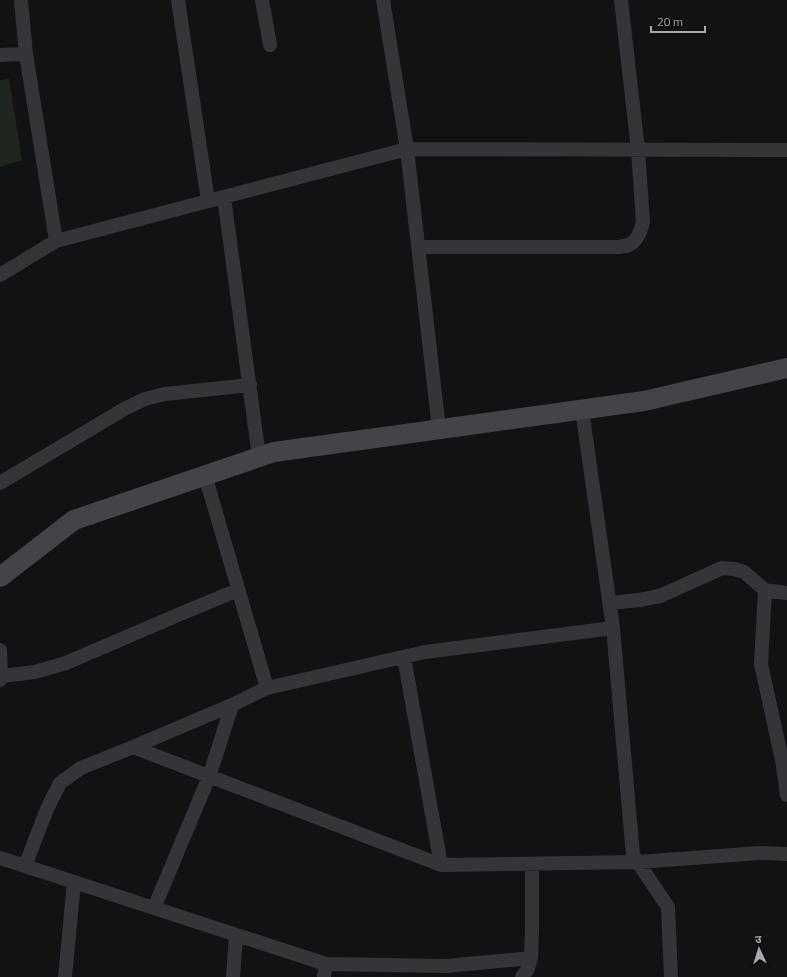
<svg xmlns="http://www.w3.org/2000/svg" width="787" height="977" viewBox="0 0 787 977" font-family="'Titillium Web','Noto Sans Devanagari',sans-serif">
<rect width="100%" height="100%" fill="#121213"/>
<path fill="#1f261f" d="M 9,79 L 22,160 L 0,167 L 0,80 Z"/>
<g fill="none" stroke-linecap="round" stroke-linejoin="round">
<path stroke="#333538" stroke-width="14" d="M 21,0 L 26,54
M 178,0 L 208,201
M 262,0 L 270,45
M 383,0 L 407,149 L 439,429
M 0,55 L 26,54 L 56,241
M 224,197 L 259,457
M 418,247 L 619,247 C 622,246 626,246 629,245 C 637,241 641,231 643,222 L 638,150 L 621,0
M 0,275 L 56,241 L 407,149 L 787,150
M 582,410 L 613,628 L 633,855 L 668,907 L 671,977
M 205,475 L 267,688
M 0,483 L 126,408 L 145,399 L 165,394 L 250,385
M 765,590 L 761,664 L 782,760 L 787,795
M 610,603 L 639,600 L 660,596 L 722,568 L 734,569 L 744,572 L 765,590 L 787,593
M 0,650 L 1,676 L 0,680
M 404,657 L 441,865
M 1,676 L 35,672 L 66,663 L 180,614 L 238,590
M 133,747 L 441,865 L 638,862 L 760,853 L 787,854
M 0,858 L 326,964
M 25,866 L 47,809 L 60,783 L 81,768 L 133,747 L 232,705 L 267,688 L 425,652 L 613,628
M 154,908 L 209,777 L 232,705
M 65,977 L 74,882
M 233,977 L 236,935
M 324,977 L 326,964 L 446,966 L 531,958
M 522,977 L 528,969 L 531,958 L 532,930 L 532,864"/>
<path stroke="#424448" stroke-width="20" d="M 0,577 L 74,520 L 274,452 L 644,401 L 787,368"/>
</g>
<g transform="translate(759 949) rotate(356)" stroke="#0d0d0e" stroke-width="3" paint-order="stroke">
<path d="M0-3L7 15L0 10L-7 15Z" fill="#a5abb3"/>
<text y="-6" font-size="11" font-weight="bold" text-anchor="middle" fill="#a5abb3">उ</text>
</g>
<path d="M651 26v6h54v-6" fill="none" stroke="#a5abb3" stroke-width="2"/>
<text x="657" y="26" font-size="12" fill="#a5abb3" stroke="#0d0d0e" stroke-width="3" paint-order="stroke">20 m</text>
</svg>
